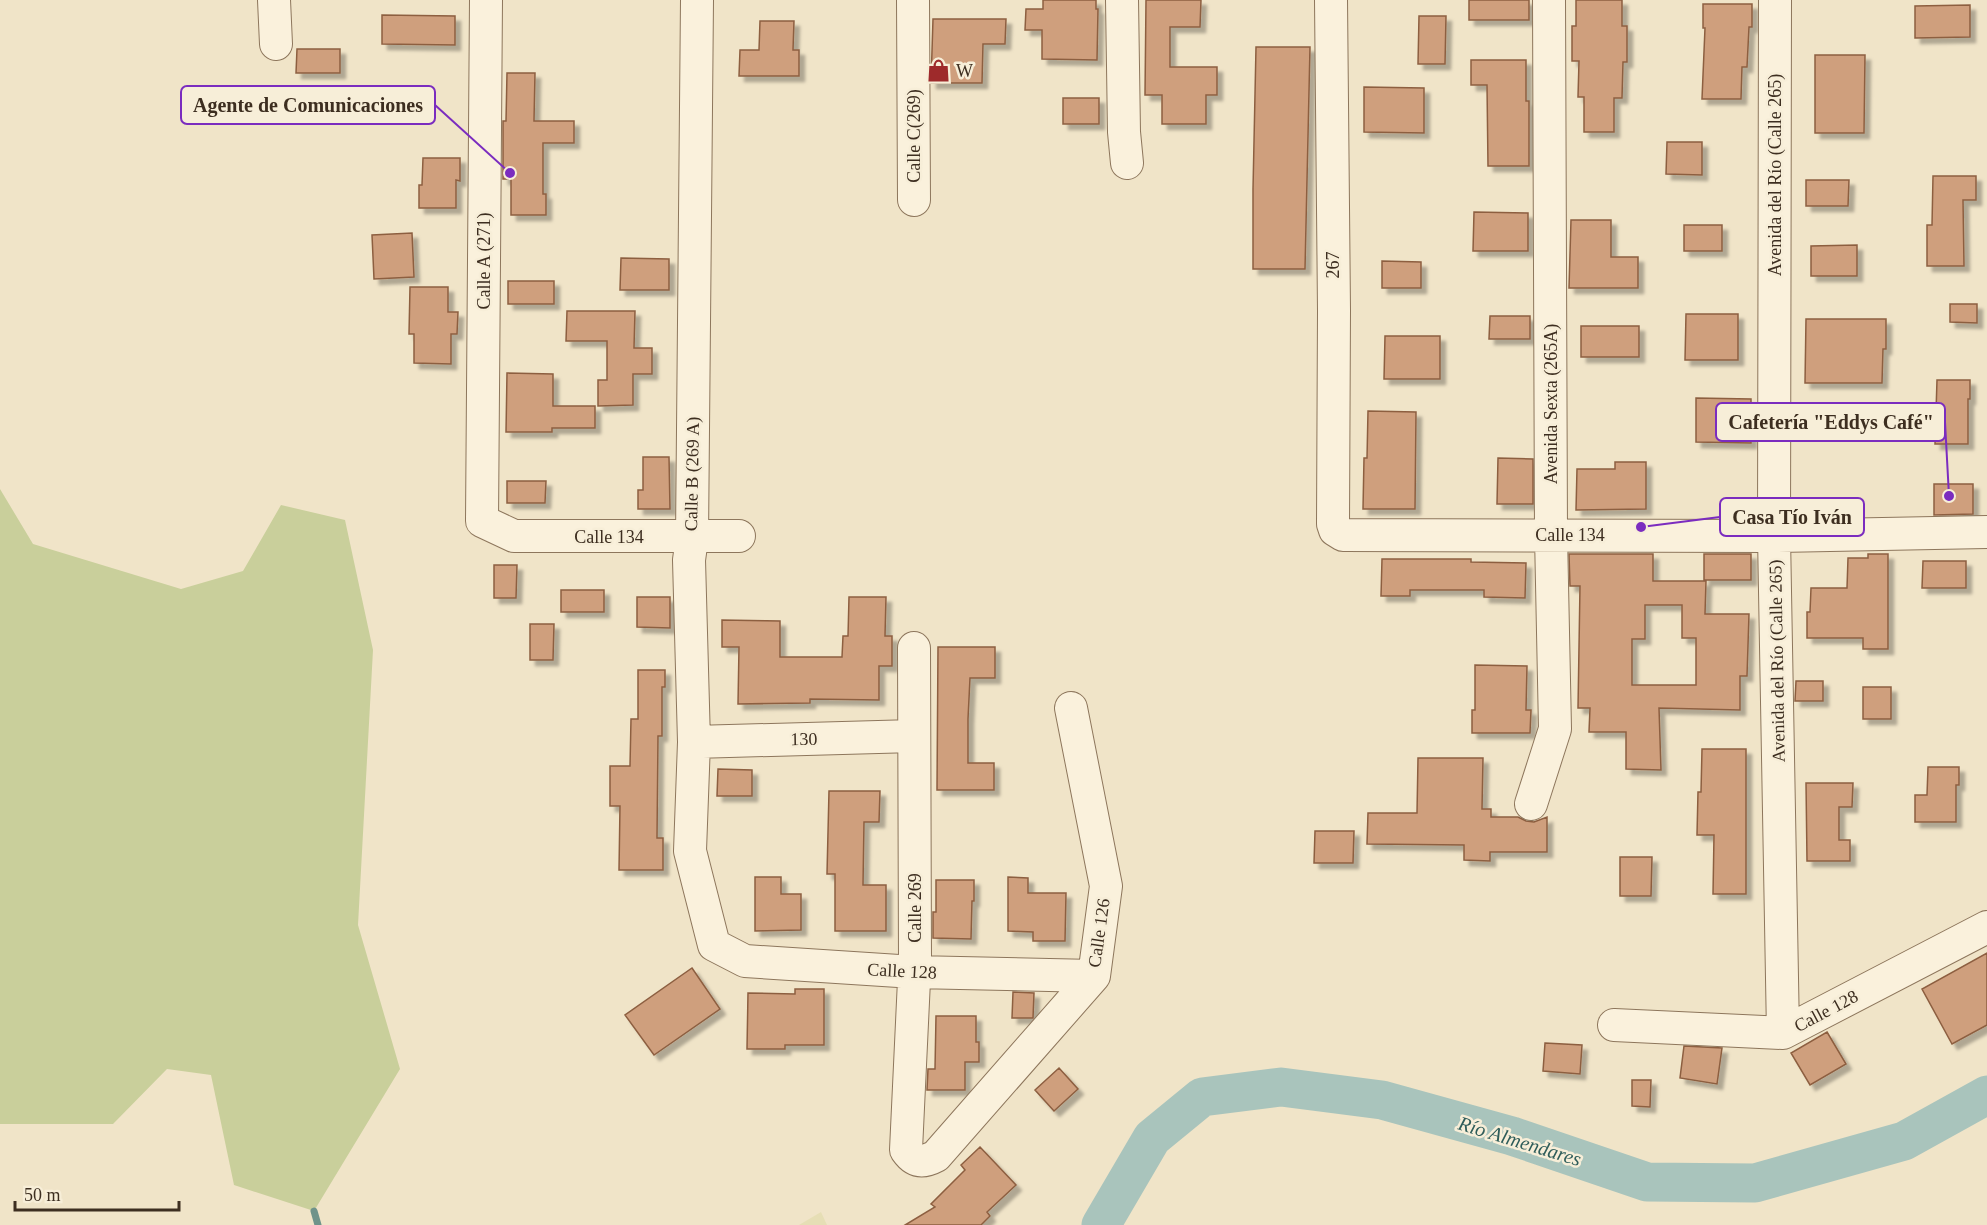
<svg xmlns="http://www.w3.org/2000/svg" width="1987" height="1225" viewBox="0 0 1987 1225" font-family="'Times New Roman',serif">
<defs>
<filter id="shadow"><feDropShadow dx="5.5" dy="5.5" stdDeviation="1.5" flood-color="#0004"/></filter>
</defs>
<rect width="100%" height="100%" fill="#f0e4c8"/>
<path fill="#e6deb5" d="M 821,1212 L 827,1225 L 799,1225 Z"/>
<path fill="#c9cf9b" d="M 0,489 L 33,544 L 181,589 L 243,571 L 281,505 L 345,520 L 373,650 L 358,925 L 400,1069 L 314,1211 L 234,1185 L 211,1075 L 167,1069 L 113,1124 L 0,1124 Z"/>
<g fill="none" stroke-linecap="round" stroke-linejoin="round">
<path stroke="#6f938a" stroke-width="7" d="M 314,1211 L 318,1225"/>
<path stroke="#a9c4bc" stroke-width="39" d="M 1101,1225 L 1152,1138 L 1202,1097 L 1281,1087 L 1382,1100 L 1512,1136 L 1647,1182 L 1755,1183 L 1904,1141 L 1987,1095"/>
</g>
<path fill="#cf9f7d" stroke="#8d5f41" stroke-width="1.5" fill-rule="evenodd" filter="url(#shadow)" d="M 1043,0 L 1096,0 L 1096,9 L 1098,9 L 1097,60 L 1042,59 L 1042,30 L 1025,30 L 1026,9 L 1043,9 Z
M 1146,0 L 1201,0 L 1200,27 L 1170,27 L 1170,67 L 1217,67 L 1217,95 L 1206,95 L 1206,124 L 1162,124 L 1162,95 L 1145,95 Z
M 1469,0 L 1529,0 L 1529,20 L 1469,20 Z
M 1576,0 L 1622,0 L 1622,26 L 1627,26 L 1627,62 L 1623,62 L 1622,98 L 1614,98 L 1614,132 L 1584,132 L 1584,97 L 1578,97 L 1579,61 L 1572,61 L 1572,26 L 1576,26 Z
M 1703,4 L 1752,4 L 1752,27 L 1749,27 L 1747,67 L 1742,67 L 1741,99 L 1702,99 L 1705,28 L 1703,28 Z
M 1970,5 L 1970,37 L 1915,38 L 1915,6 Z
M 382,15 L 455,16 L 455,45 L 382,44 Z
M 1419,16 L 1446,16 L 1445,64 L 1418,64 Z
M 933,19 L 1006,19 L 1005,44 L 983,44 L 982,83 L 931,83 Z
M 760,21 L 794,21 L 793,50 L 799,50 L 799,76 L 739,76 L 740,50 L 759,50 Z
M 1256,47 L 1310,47 L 1305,269 L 1253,269 L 1253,189 Z
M 297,49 L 340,49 L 340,73 L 296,73 Z
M 1815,55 L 1865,55 L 1864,133 L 1815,133 Z
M 1471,60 L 1526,60 L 1526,101 L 1529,101 L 1529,166 L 1488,166 L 1487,85 L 1471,85 Z
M 507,73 L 535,73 L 534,121 L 574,121 L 574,143 L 543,143 L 543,194 L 546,194 L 546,215 L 511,215 L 511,179 L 503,179 L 503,121 L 506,121 Z
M 1364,87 L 1424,88 L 1424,133 L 1364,132 Z
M 1063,98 L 1099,98 L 1099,124 L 1063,124 Z
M 1667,142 L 1702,142 L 1702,175 L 1666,174 Z
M 423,158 L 460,158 L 460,181 L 456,180 L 456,208 L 419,208 L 419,185 L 422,185 Z
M 1933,176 L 1976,176 L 1976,200 L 1963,200 L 1964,266 L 1927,266 L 1927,225 L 1932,225 Z
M 1806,180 L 1849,180 L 1848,206 L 1806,206 Z
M 1474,212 L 1528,213 L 1528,251 L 1473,251 Z
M 1571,220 L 1611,220 L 1611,257 L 1638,257 L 1638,288 L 1569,288 Z
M 1684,225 L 1722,225 L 1722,251 L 1684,251 Z
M 412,233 L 414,277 L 374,279 L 372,235 Z
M 1857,245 L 1857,276 L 1811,276 L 1811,246 Z
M 621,258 L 669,259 L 669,290 L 620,290 Z
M 1382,261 L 1421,262 L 1421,288 L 1382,288 Z
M 508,281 L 554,281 L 554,304 L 508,304 Z
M 410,287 L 448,287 L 448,312 L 458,312 L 457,334 L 451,334 L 451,364 L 414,363 L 414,334 L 409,334 Z
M 1950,304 L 1977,304 L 1977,323 L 1950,322 Z
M 567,311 L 635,311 L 634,348 L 652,348 L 652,374 L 633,374 L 633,405 L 598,406 L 598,380 L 607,380 L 607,341 L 566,341 Z
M 1686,314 L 1738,314 L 1738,360 L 1685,360 Z
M 1490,316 L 1530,316 L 1530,339 L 1489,339 Z
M 1806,319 L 1886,319 L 1886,349 L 1883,349 L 1882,383 L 1805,383 Z
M 1581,326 L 1639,326 L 1639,357 L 1581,357 Z
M 1385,336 L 1440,336 L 1440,379 L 1384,379 Z
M 507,373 L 553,374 L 553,406 L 595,406 L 595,428 L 552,428 L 552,432 L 506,432 Z
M 1937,380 L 1970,380 L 1970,399 L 1968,399 L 1968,444 L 1935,444 Z
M 1696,398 L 1751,399 L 1751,443 L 1696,442 Z
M 1368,411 L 1416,412 L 1415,509 L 1363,509 L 1364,458 L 1367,458 Z
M 643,457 L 669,457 L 670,509 L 638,509 L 638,490 L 643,490 Z
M 1498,458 L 1533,459 L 1533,504 L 1497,504 Z
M 1615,462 L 1646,462 L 1646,509 L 1576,510 L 1577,469 L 1615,469 Z
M 507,481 L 546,481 L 545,503 L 507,503 Z
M 1934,484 L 1973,484 L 1973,514 L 1934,515 Z
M 1569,554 L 1653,554 L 1653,581 L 1706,581 L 1705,614 L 1749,614 L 1747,676 L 1740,676 L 1740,710 L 1659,708 L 1661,770 L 1626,769 L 1626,732 L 1589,732 L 1590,708 L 1578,708 L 1580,586 L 1570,586 ZM 1645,605 L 1682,605 L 1682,638 L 1696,638 L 1696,685 L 1632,685 L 1632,639 L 1645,639 Z
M 1704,554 L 1751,554 L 1751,580 L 1704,580 Z
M 1868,554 L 1888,554 L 1888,649 L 1863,649 L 1863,638 L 1807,638 L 1807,612 L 1810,612 L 1811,588 L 1847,588 L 1848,558 L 1868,558 Z
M 1382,559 L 1471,559 L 1471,562 L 1526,563 L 1525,598 L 1484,597 L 1484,590 L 1410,590 L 1410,596 L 1381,596 Z
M 1923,561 L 1966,561 L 1966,588 L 1922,588 Z
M 494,565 L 517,565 L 516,598 L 494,598 Z
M 561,590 L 604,590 L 604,612 L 561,612 Z
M 637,597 L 670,597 L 670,628 L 637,627 Z
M 849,597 L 886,597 L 885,636 L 892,636 L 892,666 L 879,666 L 879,700 L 810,699 L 810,703 L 738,704 L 739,647 L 722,647 L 722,620 L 780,621 L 780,657 L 842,657 L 843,636 L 848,636 Z
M 530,624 L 554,624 L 553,660 L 530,660 Z
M 938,647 L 995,647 L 995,678 L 970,678 L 968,719 L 968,763 L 994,763 L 994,790 L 937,790 Z
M 1475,665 L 1527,666 L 1526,710 L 1531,710 L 1530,733 L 1472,733 L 1472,710 L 1475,710 Z
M 638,670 L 665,670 L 665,687 L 662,687 L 662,736 L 658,736 L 657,838 L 663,838 L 663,870 L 619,870 L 620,806 L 610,806 L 610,766 L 630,766 L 631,719 L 638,719 Z
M 1796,681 L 1823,681 L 1823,701 L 1795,701 Z
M 1863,687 L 1891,687 L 1891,719 L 1863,719 Z
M 1702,749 L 1746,749 L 1746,894 L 1713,894 L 1714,835 L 1697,835 L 1698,792 L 1701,792 Z
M 1418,758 L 1483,758 L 1482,809 L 1491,809 L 1491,817 L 1518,817 L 1526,821 L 1534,822 L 1547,817 L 1547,852 L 1490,852 L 1490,861 L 1464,860 L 1464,845 L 1367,844 L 1368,813 L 1417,813 Z
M 1928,767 L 1959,767 L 1959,785 L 1956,785 L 1956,822 L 1915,822 L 1915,795 L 1927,795 Z
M 718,769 L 752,770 L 752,796 L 717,796 Z
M 1806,783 L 1853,783 L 1852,807 L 1839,807 L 1839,840 L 1850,840 L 1850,861 L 1807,861 Z
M 829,791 L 880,791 L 879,822 L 864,822 L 863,885 L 886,885 L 886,931 L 835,931 L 835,874 L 827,874 Z
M 1315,831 L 1354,831 L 1353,863 L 1314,863 Z
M 1620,857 L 1652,857 L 1651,896 L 1620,896 Z
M 755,877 L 781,877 L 781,894 L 801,894 L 801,930 L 755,931 Z
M 1008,877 L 1028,878 L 1028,893 L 1066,893 L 1065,941 L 1033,941 L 1033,932 L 1008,931 Z
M 936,880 L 974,880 L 974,901 L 972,901 L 971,939 L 933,938 L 933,912 L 936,912 Z
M 1987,953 L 1987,1025 L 1952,1044 L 1922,989 Z
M 692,968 L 720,1009 L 654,1055 L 625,1015 Z
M 795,989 L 824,989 L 824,1045 L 785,1045 L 785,1049 L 747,1049 L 748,993 L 795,994 Z
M 1013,992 L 1034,993 L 1033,1018 L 1012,1018 Z
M 936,1016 L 976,1016 L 976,1042 L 979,1042 L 979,1062 L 965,1062 L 965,1090 L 927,1090 L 928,1069 L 935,1069 Z
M 1827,1032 L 1846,1064 L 1810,1085 L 1791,1053 Z
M 1545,1043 L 1582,1045 L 1580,1074 L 1543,1071 Z
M 1684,1046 L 1722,1048 L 1717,1084 L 1680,1078 Z
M 1059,1068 L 1078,1089 L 1054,1111 L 1035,1090 Z
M 1632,1080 L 1651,1080 L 1650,1107 L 1632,1106 Z
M 980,1147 L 1016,1185 L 987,1212 L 990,1216 L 981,1225 L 905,1225 L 935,1207 L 931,1204 L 965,1170 L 961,1165 Z"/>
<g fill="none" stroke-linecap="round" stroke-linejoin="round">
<defs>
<path id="minor" d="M 274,0 L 276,44
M 486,0 L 482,521 L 514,536 L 739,536
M 697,0 L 692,538 L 689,560 L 694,742 L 690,851 L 714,945 L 745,961 L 914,972 L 1094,976
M 913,0 L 914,200
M 1122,0 L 1124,132 L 1127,163
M 1331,0 L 1334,311 L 1333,524 L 1335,530 L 1343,535 L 1774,536 L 1987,532
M 1775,0 L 1774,536 L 1783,1033
M 914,648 L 915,959 L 906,1150 C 915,1163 923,1163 936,1156 L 1094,976 L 1106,886 L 1071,708
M 694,742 L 914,736
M 1531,804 L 1555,729 L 1551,535 L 1549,0
M 1614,1025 L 1783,1033 L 1987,927"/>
</defs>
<use href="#minor" stroke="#8d765c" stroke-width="34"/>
<use href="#minor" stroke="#faf1dc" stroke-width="32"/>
</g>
<defs>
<symbol id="shop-bare" viewBox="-9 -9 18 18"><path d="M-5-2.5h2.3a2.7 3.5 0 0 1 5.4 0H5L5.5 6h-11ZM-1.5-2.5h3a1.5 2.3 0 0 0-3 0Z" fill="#9e2a2b" stroke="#f7eed8" stroke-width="2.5" paint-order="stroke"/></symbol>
</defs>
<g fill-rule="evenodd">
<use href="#shop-bare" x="922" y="54" width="33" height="33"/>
</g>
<g text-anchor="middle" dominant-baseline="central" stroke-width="5" stroke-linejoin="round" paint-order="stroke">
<g font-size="18" fill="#3d2e20" stroke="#f7eed8" text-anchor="start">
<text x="956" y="71">W</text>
</g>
<g font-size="18" fill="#3d2e20" stroke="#f7eed8">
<text transform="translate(914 136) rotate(-90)">Calle C(269)</text>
<text transform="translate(1775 175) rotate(-90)">Avenida del Río (Calle 265)</text>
<text transform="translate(484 261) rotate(-90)">Calle A (271)</text>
<text transform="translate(1333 265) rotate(-90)">267</text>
<text transform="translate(1551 404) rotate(-90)">Avenida Sexta (265A)</text>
<text transform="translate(692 474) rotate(-89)">Calle B (269 A)</text>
<text x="1570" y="535">Calle 134</text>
<text x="609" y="537">Calle 134</text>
<text transform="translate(1777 661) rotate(-91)">Avenida del Río (Calle 265)</text>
<text transform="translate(804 739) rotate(-1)">130</text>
<text transform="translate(915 908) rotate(-90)">Calle 269</text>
<text transform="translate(1099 933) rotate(-82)">Calle 126</text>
<text transform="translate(902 971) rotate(3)">Calle 128</text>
<text transform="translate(1826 1011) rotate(-28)">Calle 128</text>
</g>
<g font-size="20" font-style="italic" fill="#2f5d5a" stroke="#f7eed8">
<text transform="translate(1520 1141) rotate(17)">Río Almendares</text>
</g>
</g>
<path fill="none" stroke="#7b2cbf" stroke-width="2" d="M510 173L435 105M1949 496L1945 422M1641 527L1720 517"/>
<g fill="#7b2cbf" stroke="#f7eed8" stroke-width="2">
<circle cx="510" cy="173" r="6"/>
<circle cx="1949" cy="496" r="6"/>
<circle cx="1641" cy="527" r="6"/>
</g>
<g fill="#f7eed8" stroke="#7b2cbf" stroke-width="2">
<rect x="181" y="86" width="254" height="38" rx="6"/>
<rect x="1716" y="403" width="229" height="38" rx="6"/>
<rect x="1720" y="498" width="144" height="38" rx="6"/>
</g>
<g font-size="20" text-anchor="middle" font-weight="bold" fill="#3d2e20">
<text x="308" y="112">Agente de Comunicaciones</text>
<text x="1831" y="429">Cafetería "Eddys Café"</text>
<text x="1792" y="524">Casa Tío Iván</text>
</g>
<path d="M15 1201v9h164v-9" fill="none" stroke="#3d2e20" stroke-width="3"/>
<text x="24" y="1201" font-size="18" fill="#3d2e20" stroke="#f7eed8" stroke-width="4.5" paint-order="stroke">50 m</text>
</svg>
